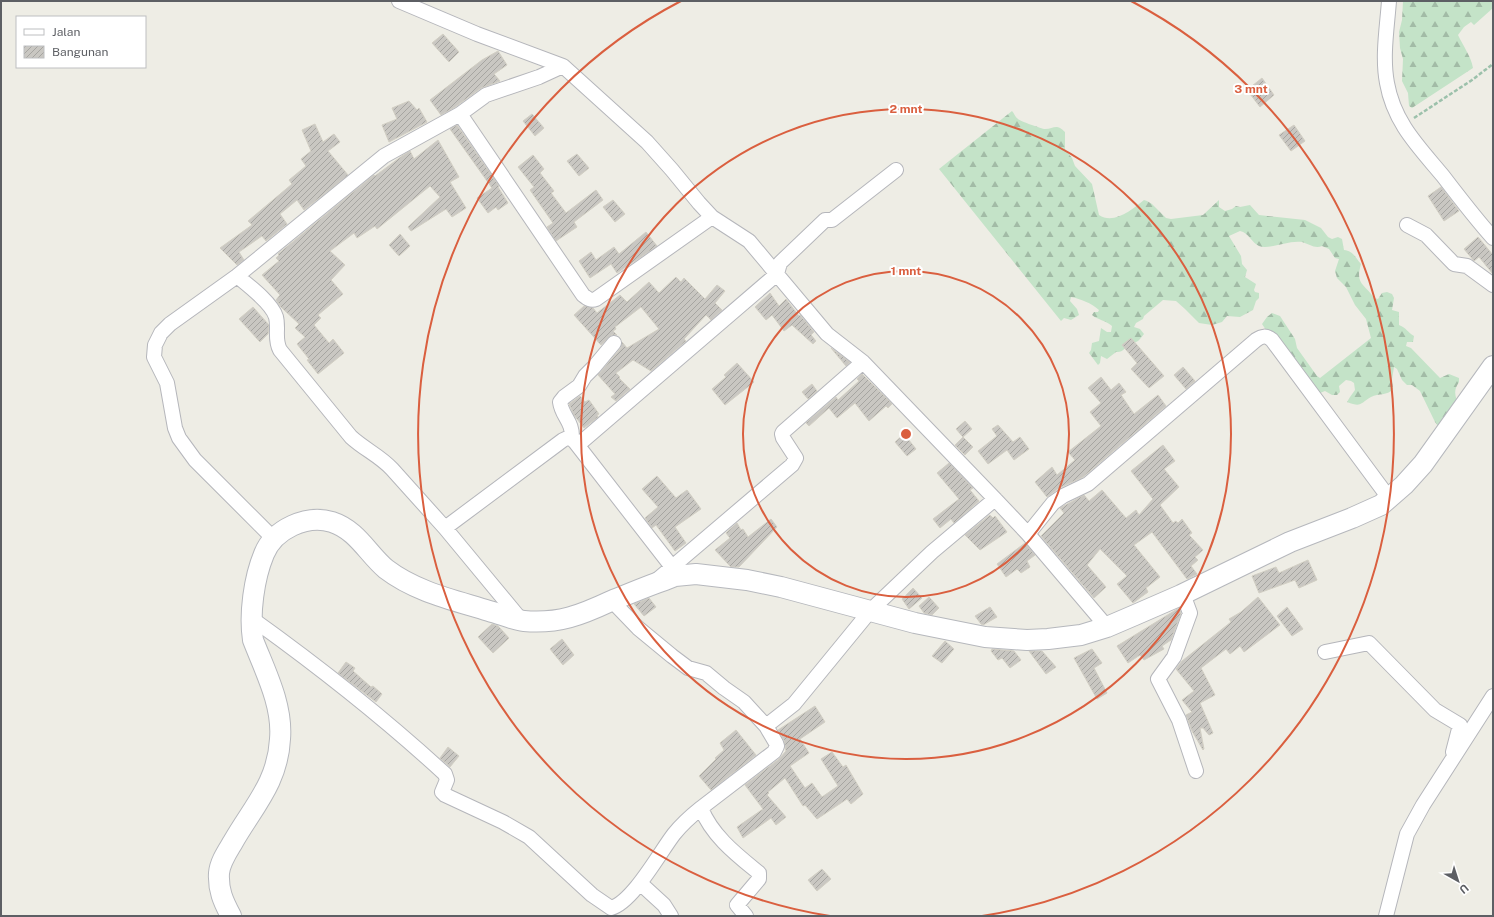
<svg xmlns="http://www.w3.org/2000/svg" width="1494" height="917" viewBox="0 0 1494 917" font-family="'Public Sans',sans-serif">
<defs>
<pattern id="forest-firs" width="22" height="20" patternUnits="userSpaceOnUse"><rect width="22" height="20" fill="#c4e3c8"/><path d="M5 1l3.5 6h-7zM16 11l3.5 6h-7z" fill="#a2bba6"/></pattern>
<pattern id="building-hatch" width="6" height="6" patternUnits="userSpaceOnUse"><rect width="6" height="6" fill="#c9c7c2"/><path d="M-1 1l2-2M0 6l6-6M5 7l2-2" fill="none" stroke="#a6a5a1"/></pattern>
</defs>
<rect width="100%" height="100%" fill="#eeede5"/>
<path fill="url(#forest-firs)" d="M 1403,1 L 1493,1 L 1493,8 L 1474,25 L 1471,22 L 1464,27 L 1458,35 C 1463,46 1471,56 1473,68 L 1412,108 L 1409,106 L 1408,93 L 1402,81 L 1403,59 L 1400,48 L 1399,32 L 1402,20 Z
M 1012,111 C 1014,113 1015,117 1018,119 C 1020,121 1042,129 1045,129 C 1054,129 1056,123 1065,132 L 1065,149 L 1072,158 L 1075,166 L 1092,184 L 1099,215 C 1114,225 1133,209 1144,200 L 1147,201 L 1152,204 L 1166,218 L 1171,219 L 1203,215 L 1219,200 L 1219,207 L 1225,211 L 1232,209 L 1236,206 L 1240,207 L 1250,205 L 1259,215 L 1305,220 L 1321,228 L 1328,237 L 1332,239 L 1338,237 L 1342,239 L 1344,250 C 1353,251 1355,257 1361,264 C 1355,285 1364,283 1374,298 L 1378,299 L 1382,293 L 1387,292 L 1392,294 L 1394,298 L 1392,310 L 1399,312 L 1399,325 C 1407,328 1407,332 1414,336 L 1413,342 L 1407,342 L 1406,346 L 1411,348 L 1440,378 L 1449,374 L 1459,378 L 1459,382 C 1453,391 1455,396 1459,406 L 1443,432 L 1435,422 L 1420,391 L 1412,385 L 1407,385 L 1402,380 L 1397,369 L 1394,367 L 1392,379 L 1393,389 C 1387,396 1379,393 1371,397 C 1360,403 1362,408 1347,402 L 1350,397 L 1355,390 L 1354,383 L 1351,381 L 1346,380 L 1339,386 L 1340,392 L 1337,395 L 1332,395 L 1325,391 L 1320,393 L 1318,397 L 1266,330 L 1262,324 L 1267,317 L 1272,313 L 1280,316 L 1295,339 L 1297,348 L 1317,376 L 1320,378 L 1371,338 L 1366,319 L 1355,305 L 1346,287 L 1337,278 L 1335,271 L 1339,259 L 1335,258 L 1329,249 L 1322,246 C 1315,249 1309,244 1302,242 C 1288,240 1269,250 1259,246 C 1252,243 1249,233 1240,231 L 1229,236 L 1241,256 L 1242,264 L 1247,270 L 1245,277 L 1256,284 L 1254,290 L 1255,292 L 1259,293 L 1259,298 L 1256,301 L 1253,310 L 1240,317 L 1227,316 L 1222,322 L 1212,325 L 1199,323 L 1185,309 L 1176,301 L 1163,300 L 1144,316 L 1143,319 L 1136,323 L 1134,327 L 1140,329 L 1144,334 C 1140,339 1138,343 1131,343 C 1125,347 1123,353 1116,352 L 1107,359 L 1101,356 L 1100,363 L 1098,365 L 1089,353 L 1091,350 L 1092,343 L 1099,341 L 1101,328 L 1107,332 L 1111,332 L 1112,326 C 1105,320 1098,320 1092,315 L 1094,312 L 1098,312 L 1099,310 C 1091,303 1081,299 1071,297 L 1070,301 L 1077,309 L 1079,315 L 1071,320 L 1064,318 L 1061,321 L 939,169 Z"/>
<path fill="url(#building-hatch)" stroke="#d2cfc4" d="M 443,34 L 459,52 L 449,62 L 432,43 Z
M 498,51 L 507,65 L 494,74 L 500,81 L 481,88 L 455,107 L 441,115 L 430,100 L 482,60 Z
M 1262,78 L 1274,95 L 1260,107 L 1247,90 Z
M 409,101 L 417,110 L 419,108 L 427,122 L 389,142 L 382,125 L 397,119 L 392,108 Z
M 532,114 L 544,128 L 535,136 L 523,121 Z
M 315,124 L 323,142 L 334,134 L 340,142 L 328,151 L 348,175 L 304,210 L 297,200 L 280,214 L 287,224 L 266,241 L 262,236 L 239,252 L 244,260 L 237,265 L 220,248 L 252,225 L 248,221 L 292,184 L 289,180 L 306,166 L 301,159 L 311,151 L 302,130 Z
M 457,125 L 499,186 L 498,187 L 508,203 L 498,210 L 496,207 L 488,213 L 477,198 L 492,188 L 450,129 Z
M 1294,125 L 1305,141 L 1291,151 L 1279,135 Z
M 438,140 L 459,177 L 450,182 L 466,208 L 452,217 L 446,209 L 411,231 L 408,227 L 440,197 L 430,186 L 377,229 L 375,226 L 357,238 L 354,233 L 330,251 L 345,265 L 331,280 L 343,294 L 318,315 L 321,318 L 314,325 L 329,343 L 333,339 L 344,353 L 318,374 L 307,360 L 309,359 L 297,344 L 305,337 L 295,328 L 299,324 L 281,307 L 276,300 L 280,295 L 262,275 L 279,261 L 276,258 L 279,255 L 278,254 L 374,175 L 375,176 L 402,156 L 410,151 L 414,159 Z
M 577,154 L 589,168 L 579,176 L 567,161 Z
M 533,155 L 544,169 L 540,173 L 554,191 L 551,193 L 566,213 L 596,190 L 603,200 L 574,222 L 577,227 L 556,241 L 547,227 L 553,223 L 530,190 L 534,187 L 518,167 Z
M 1441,187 L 1459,211 L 1444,221 L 1428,196 Z
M 613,200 L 625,214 L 615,222 L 603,207 Z
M 646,232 L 657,246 L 617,273 L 611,264 L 590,278 L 579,261 L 591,252 L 596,260 L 614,247 L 619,254 Z
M 400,234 L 410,246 L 399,256 L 389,245 Z
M 1478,237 L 1493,255 L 1493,274 L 1479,257 L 1474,261 L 1464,249 Z
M 676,277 L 681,282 L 684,278 L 705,299 L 717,285 L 725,291 L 715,303 L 722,310 L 711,320 L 706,315 L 684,339 L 686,341 L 651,371 L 633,360 L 616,373 L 620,377 L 619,378 L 630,389 L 616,401 L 611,397 L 615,394 L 598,375 L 621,348 L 622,342 L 627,348 L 659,329 L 641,307 L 615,327 L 616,329 L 613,331 L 617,335 L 611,335 L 601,345 L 574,315 L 584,306 L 593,308 L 597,313 L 620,295 L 627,302 L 649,282 L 659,293 Z
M 770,293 L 779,306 L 786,299 L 799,316 L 800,315 L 814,332 L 811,335 L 816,341 L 813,344 L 792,325 L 784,331 L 772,315 L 766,320 L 755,307 Z
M 253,307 L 269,325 L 268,334 L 260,342 L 239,319 Z
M 1131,338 L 1164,376 L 1149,388 L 1131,369 L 1137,363 L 1122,345 Z
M 831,348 L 850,362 L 846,366 Z
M 737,363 L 754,382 L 725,405 L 712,389 L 726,377 L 724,375 Z
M 1183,367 L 1195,381 L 1186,389 L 1174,375 Z
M 862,374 L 892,404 L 888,408 L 886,406 L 869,421 L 855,403 L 837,418 L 829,408 L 809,426 L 806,423 L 836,397 L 838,400 L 859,381 L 857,379 Z
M 1101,377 L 1111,390 L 1119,383 L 1126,392 L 1121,395 L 1134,414 L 1158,395 L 1166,406 L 1083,477 L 1059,488 L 1047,497 L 1035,482 L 1052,467 L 1057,475 L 1075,460 L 1068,452 L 1101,426 L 1090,412 L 1101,403 L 1088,388 Z
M 812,384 L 817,391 L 808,399 L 802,392 Z
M 580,396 L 585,402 L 589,400 L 599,414 L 597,415 L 598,417 L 584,428 L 574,415 L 569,404 Z
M 965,421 L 972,429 L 963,437 L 956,429 Z
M 998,425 L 1013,442 L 1020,437 L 1029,449 L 1014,460 L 1007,450 L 988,464 L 978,451 L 997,436 L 992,429 Z
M 904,434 L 916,449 L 907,456 L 895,442 Z
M 963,437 L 973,447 L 965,455 L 955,445 Z
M 1163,445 L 1175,461 L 1164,469 L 1179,487 L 1160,505 L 1173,523 L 1176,521 L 1178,523 L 1182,519 L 1192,533 L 1189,535 L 1203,550 L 1195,557 L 1198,560 L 1191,566 L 1197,574 L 1187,579 L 1152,532 L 1134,545 L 1160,577 L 1146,588 L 1148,592 L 1133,603 L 1117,584 L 1127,576 L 1100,549 L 1087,565 L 1106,587 L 1094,598 L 1041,536 L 1064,513 L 1060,508 L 1084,495 L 1089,501 L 1102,490 L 1126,518 L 1136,510 L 1139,515 L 1153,499 L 1131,471 Z
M 949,463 L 973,488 L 970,490 L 979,501 L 954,523 L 951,519 L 940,528 L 933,519 L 959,499 L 937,473 Z
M 657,476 L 676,498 L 687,490 L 701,509 L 675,527 L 686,543 L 675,551 L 656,525 L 652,528 L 645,518 L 658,507 L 642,489 Z
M 990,515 L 993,518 L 995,516 L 1007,532 L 980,550 L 965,535 Z
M 771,519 L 777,527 L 739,567 L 731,567 L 715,550 L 730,538 L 726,533 L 737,523 L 741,530 L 743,529 L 748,537 Z
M 1025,543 L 1035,555 L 1027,561 L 1030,567 L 1021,573 L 1017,569 L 1006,577 L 997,564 Z
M 1308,560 L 1317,580 L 1299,588 L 1295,580 L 1259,593 L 1252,576 L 1276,567 L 1279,573 Z
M 913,588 L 922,598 L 909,609 L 902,599 Z
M 929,597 L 939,608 L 932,615 L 924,613 L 919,606 Z
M 1258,597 L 1280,625 L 1244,652 L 1240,646 L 1230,654 L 1226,649 L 1201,668 L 1215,695 L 1200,703 L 1213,733 L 1209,735 L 1203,728 L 1200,728 L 1204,749 L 1203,750 L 1192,731 L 1186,715 L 1192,712 L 1182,700 L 1194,691 L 1176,669 L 1182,661 L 1231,622 L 1229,619 L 1241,612 Z
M 649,598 L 656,607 L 644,616 L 634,604 Z
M 990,607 L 997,617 L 983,625 L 981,624 L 975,616 Z
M 1287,607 L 1303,629 L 1292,636 L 1277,616 Z
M 1179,608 L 1181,613 L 1171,640 L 1162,646 L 1164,649 L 1144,660 L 1140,655 L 1128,663 L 1117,646 Z
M 492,624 L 498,626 L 509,638 L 493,653 L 478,637 Z
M 562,639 L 574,655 L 563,665 L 550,649 Z
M 945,641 L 954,649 L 942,663 L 932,656 Z
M 992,649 L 1014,651 L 1021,660 L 1010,668 L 1002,658 L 998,660 L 991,651 Z
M 1092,649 L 1102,663 L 1094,668 L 1107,693 L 1097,699 L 1074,658 Z
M 1029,651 L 1042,651 L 1056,667 L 1046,674 Z
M 346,662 L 355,668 L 353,671 L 371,687 L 373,686 L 382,694 L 376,702 L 338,673 Z
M 815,706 L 825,722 L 800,739 L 809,753 L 790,766 L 805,788 L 812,783 L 822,797 L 838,786 L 821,759 L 832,752 L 843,767 L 846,765 L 863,794 L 851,804 L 847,799 L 817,819 L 805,805 L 803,806 L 785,778 L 768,792 L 769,793 L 767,795 L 786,817 L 776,825 L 771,818 L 743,838 L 737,827 L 763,809 L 745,785 L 779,759 L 786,751 L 784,740 L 778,730 Z
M 736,730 L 756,755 L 711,790 L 699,776 L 716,759 L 715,758 L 724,750 L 720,743 Z
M 448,747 L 459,756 L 450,767 L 440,758 Z
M 822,869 L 831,879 L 817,891 L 808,880 Z"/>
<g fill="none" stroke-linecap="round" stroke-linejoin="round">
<defs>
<path id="street" d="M 399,1 L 477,34 L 563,66 L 647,142 L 672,170 L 699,203 L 712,217 L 749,241 L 827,334 L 863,362 L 995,499 L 1028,534 L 1107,627
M 1389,1 C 1387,28 1382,57 1387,83 C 1394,123 1419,147 1443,176 C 1459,197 1475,218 1493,238
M 460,114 L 583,295 C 588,299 591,301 596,299 L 712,217
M 1407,225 L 1426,235 L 1454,264 L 1467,266 L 1493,285
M 237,276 C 248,285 272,303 276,317 C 279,328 274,339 280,350 L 351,437 C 364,449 380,456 392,469 L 445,528 L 522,621
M 572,439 C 573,421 562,417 560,402 L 564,397 L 579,386 L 585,376 L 594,367 L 614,343
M 578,445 L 777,274 L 780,263 L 825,220 L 832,220 L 896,170
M 445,528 L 563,440 C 568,437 571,438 575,442 L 672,567
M 1028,534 L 1053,503 L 1063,496 L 1088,484 L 1256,340 C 1262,336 1266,335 1272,340 L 1389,498
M 274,539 L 195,460 L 179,438 L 175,428 L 167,383 L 154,357 L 155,345 L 161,333 L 170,324 L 237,276 L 384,156 L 460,114 L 486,95 L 539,77 L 563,66
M 658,579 L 792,465 L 796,458 L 783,438 L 782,434 L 783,432 L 863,362
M 1183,594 L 1190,613 L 1174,657 L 1158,679 L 1179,720 L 1196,771
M 612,601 L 638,628 L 672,656 L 688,668 L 706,673 L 724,688 L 744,702 L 766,726 L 776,743 L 777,746 L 774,752 L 701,808 C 712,836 737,855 759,873 L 759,879 L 737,905 L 746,916
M 251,618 C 318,666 384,718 445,774 L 447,780 L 442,792 L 445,795 L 503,822 L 529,837 L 592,895 L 611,908 C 633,902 660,852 674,834 C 682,824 691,816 701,808
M 1325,652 L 1369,643 L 1435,710 L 1460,725 L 1453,752
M 766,726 L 794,704 L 871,610 L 932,552 L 995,499
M 640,883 L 664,905 L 671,916
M 1386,916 L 1407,834 L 1423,805 L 1493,696"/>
<path id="secondary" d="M 231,916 C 223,901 218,890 219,873 C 220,862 227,852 233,842 C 253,807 278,782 280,739 C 283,705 265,671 253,640 C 249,614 254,578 264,554 C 274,529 307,514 332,522 C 357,530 368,554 386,569 C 416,592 454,600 489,611 C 501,614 513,620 524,621 C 559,624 581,615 611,601 C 629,594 647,586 665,580 L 675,576 L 696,574 L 747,580 L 781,587 L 915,623 L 985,637 L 1027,640 L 1048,639 L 1081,635 L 1107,627 L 1135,615 L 1181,595 L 1290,542 L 1352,518 L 1381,505 L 1404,485 L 1423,464 L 1493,366"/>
</defs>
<use href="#street" stroke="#b5b6bb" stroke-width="16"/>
<use href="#secondary" stroke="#b6b8bd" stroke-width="22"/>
<path stroke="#9cc1ab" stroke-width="2.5" stroke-dasharray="4 2" stroke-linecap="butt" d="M 1414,118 L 1472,80 L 1493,64"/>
<use href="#street" stroke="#fff" stroke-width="14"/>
<use href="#secondary" stroke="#fff" stroke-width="20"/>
</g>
<g fill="none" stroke="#da5f3f" stroke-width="2">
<circle cx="906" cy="434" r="163"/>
<circle cx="906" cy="434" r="325"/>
<path d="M830 916A488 488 0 0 1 681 1M1131 1A488 488 0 0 1 982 916"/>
</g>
<circle cx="906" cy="434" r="6" fill="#da5f3f" stroke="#fff" stroke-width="2"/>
<g font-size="12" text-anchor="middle" font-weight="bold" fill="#da5f3f" stroke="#fff" stroke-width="4" stroke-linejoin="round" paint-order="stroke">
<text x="1251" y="93">3 mnt</text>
<text x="906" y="113">2 mnt</text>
<text x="906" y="275">1 mnt</text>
</g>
<rect width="1494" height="917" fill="none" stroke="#5d5f64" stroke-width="4"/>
<rect x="16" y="16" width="130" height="52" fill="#ffffff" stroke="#bebfc1"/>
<rect x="24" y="29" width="20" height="6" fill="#ffffff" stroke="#bebfc1"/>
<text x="52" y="36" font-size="12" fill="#5d5f64">Jalan</text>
<rect x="24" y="46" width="20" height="12" fill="url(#building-hatch)" stroke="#bebfc1"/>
<text x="52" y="56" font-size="12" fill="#5d5f64">Bangunan</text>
<g transform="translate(1458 881) rotate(141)" stroke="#ffffff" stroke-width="3" paint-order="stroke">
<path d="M0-3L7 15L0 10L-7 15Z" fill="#5d5f64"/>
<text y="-6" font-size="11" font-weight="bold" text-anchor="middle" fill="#5d5f64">U</text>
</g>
</svg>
